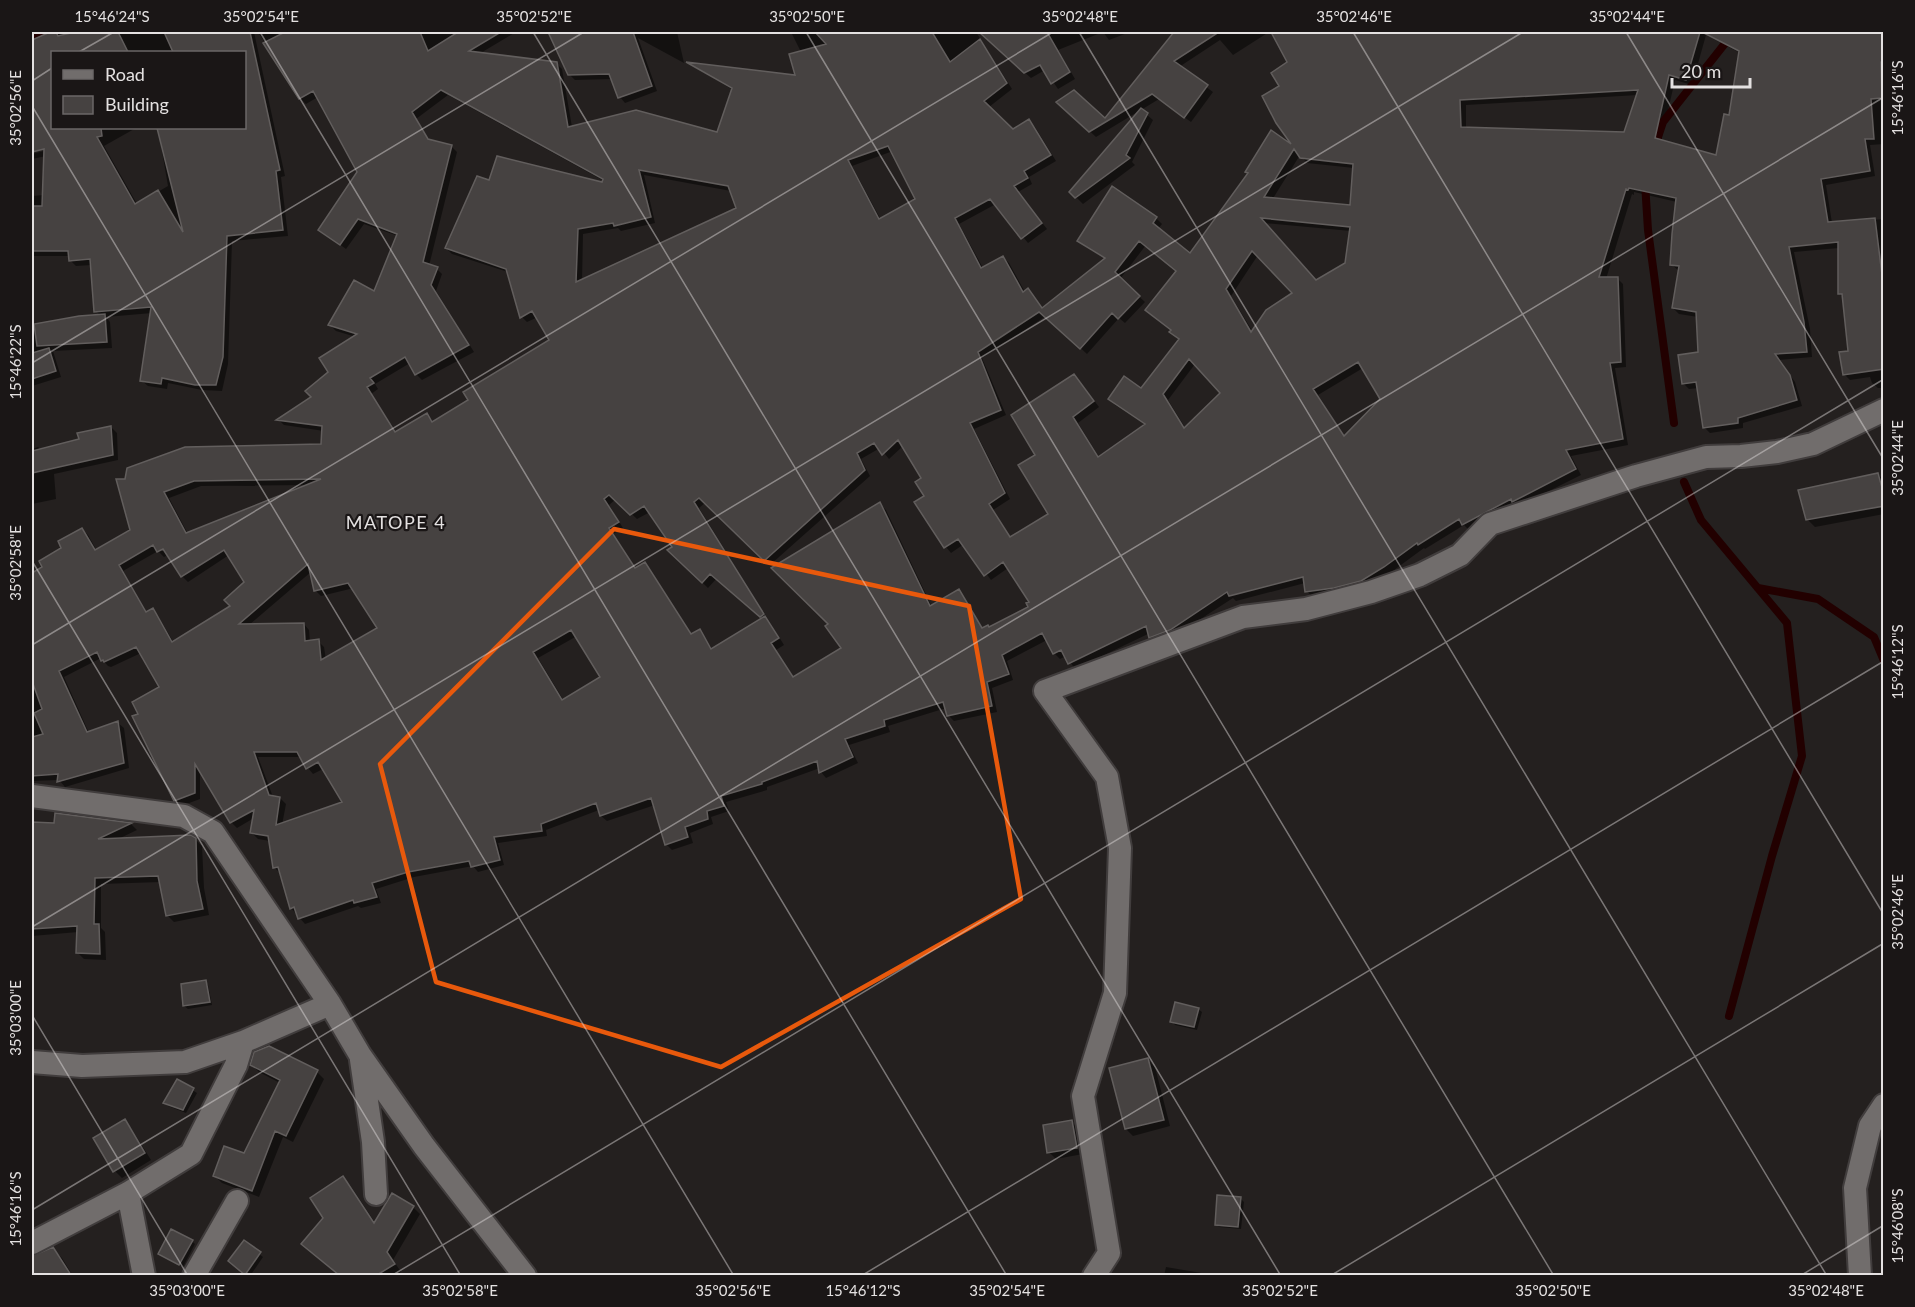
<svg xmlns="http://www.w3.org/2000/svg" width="1915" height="1307" viewBox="0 0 1915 1307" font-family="Lato,sans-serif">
<rect width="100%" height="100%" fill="#24201f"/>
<path fill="#0007" fill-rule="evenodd" d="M 32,32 L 254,32 L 285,176 L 281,177 L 288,236 L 232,241 L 228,364 L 222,391 L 202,390 L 168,383 L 167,389 L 148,386 L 142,381 L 152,313 L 106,317 L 110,322 L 112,348 L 53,351 L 61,377 L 32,386 L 32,325 L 101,316 L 96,311 L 92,265 L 76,266 L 70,260 L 70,256 L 32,256 L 32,196 L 44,195 L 46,156 L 32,159 L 32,154 L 52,149 L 51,146 L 32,151 ZM 52,52 L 244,52 L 244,128 L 158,128 L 168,186 L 137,204 L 104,146 L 136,128 L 52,128 Z
M 258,32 L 516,32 L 479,54 L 556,63 L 562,69 L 572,127 L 718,134 L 733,90 L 690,64 L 797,77 L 801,52 L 791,32 L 976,32 L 1012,89 L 989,107 L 1013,131 L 1029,121 L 1035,127 L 1056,161 L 1029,177 L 1032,184 L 1018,192 L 1047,229 L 1028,243 L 996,204 L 959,224 L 983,268 L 1003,257 L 1009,263 L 1025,292 L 1028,290 L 1043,309 L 1106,259 L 1084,246 L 1079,241 L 1156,218 L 1162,224 L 1158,229 L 1190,255 L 1249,174 L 1272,132 L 1296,150 L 1281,86 L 1289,62 L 1272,32 L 1884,32 L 1884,144 L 1870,145 L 1875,176 L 1826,185 L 1832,223 L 1884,219 L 1884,388 L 1878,388 L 1872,383 L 1870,377 L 1850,380 L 1844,374 L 1850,352 L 1844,298 L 1839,293 L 1839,248 L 1794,252 L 1810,329 L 1812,357 L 1779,360 L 1795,382 L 1802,406 L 1743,423 L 1743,428 L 1710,433 L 1704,427 L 1699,388 L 1689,389 L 1683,383 L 1700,353 L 1698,317 L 1679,314 L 1673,308 L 1679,271 L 1672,265 L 1677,202 L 1634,192 L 1634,195 L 1632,194 L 1606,279 L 1617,278 L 1623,284 L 1626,367 L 1615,368 L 1628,445 L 1571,456 L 1581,475 L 1519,506 L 1517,504 L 1469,530 L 1464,525 L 1425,549 L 1424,548 L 1390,573 L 1368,586 L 1312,597 L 1307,591 L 1305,583 L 1236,601 L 1233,598 L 1176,635 L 1156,643 L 1150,637 L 1150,633 L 1075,669 L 1066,656 L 1060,659 L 1054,653 L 1047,640 L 1007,661 L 1013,680 L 992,688 L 997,712 L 954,721 L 948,715 L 946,708 L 888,726 L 890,732 L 849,745 L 858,763 L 826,778 L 821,772 L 820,768 L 767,787 L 767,790 L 726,802 L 729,811 L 711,817 L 713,824 L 690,833 L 693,843 L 672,850 L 666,844 L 655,805 L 607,821 L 601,816 L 599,810 L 546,830 L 547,836 L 498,843 L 504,865 L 478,872 L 473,866 L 414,877 L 376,889 L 381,903 L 361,908 L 358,906 L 305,924 L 291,908 L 280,873 L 274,867 L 270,841 L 258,839 L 252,833 L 254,818 L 237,828 L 231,822 L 200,770 L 200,799 L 181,806 L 176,800 L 140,715 L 161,687 L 141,653 L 111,667 L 108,666 L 101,658 L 64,677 L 89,733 L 118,723 L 124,728 L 129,768 L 65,787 L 59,780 L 32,781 L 32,575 L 44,568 L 82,529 L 88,535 L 97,551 L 131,531 L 118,480 L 323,446 L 324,431 L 284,425 L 279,420 L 313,398 L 356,337 L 336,331 L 330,325 L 375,293 L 398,236 L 364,224 L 346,249 L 320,230 L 359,172 L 318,97 L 306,104 L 300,98 ZM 1706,35 L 1740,53 L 1730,117 L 1717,157 L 1661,141 L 1675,80 L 1692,85 ZM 448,95 L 604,181 L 602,184 L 490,182 L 446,248 L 452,254 L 508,272 L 522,317 L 527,322 L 538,317 L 551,341 L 470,400 L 434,423 L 427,415 L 397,433 L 371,394 L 378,389 L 375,384 L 410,363 L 416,374 L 422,380 L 474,352 L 436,291 L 442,274 L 437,269 L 429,266 L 457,152 L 451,146 L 430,141 L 416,119 ZM 1638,95 L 1625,134 L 1466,129 L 1466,105 ZM 893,151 L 917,199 L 881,220 L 852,166 ZM 1300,155 L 1307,163 L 1354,168 L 1351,206 L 1272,200 ZM 644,175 L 731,191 L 738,209 L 582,282 L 583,234 L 618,228 L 621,231 L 655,223 ZM 1264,223 L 1351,231 L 1346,263 L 1316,281 ZM 1146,245 L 1177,271 L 1171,332 L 1180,340 L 1142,390 L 1110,399 L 1115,405 L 1146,425 L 1099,457 L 1078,423 L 1099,407 L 1080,382 L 1037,455 L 1050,514 L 1011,538 L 993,510 L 1010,499 L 974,429 L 1006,415 L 982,358 L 1046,316 L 1087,354 L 1119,318 L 1125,323 L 1145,302 L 1120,279 ZM 1258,255 L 1294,293 L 1253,332 L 1231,296 ZM 1195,364 L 1222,393 L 1186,429 L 1168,400 ZM 1363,368 L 1382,400 L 1345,437 L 1318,395 ZM 903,446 L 923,479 L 926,496 L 916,503 L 946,547 L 951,553 L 964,544 L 991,580 L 1008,568 L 1031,602 L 1030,607 L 990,628 L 983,629 L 964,597 L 959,591 L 932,607 L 886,510 L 880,504 L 830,624 L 843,649 L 794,678 L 776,650 L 784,645 L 699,508 L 706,502 L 770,565 L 870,476 L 861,459 L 880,448 L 889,459 ZM 311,485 L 188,534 L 169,498 L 201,486 ZM 616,499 L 637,519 L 650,512 L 674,547 L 669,550 L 708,588 L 717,578 L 763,619 L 713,650 L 699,631 L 692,635 L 650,570 L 644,564 L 636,569 L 613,534 L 623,528 L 609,505 ZM 158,551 L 164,557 L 168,555 L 182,576 L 188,582 L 229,555 L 246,582 L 232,606 L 174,643 L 158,616 L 152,610 L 147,613 L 123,571 ZM 311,572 L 315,590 L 321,596 L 354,588 L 379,629 L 326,660 L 324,647 L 318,641 L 310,642 L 309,630 L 304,624 L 249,625 ZM 577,636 L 602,678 L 564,701 L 538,658 ZM 258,757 L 302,757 L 308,768 L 313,774 L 323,769 L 344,803 L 282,825 L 286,804 L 280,798 L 273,797 Z
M 549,32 L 677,32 L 684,63 L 638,38 L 657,91 L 625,103 L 620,97 L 613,79 L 575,80 L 569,74 Z
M 979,32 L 1130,32 L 1109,40 L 1103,32 L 1058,50 L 1075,79 L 1058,89 L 1045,70 L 1031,78 Z
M 1176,32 L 1269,32 L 1233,55 L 1220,40 L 1179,67 L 1213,92 L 1191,122 L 1159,99 L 1141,110 L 1153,120 L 1132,162 L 1135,165 L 1083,204 L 1071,192 L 1139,111 L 1096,137 L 1064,107 L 1105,121 Z
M 111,427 L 117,433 L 118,460 L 54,474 L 56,499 L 32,504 L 32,449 L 38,447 L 41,450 L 80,440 Z
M 1878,474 L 1884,480 L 1884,514 L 1815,527 L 1808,520 Z
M 56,815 L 131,824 L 137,830 L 116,840 L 195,839 L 202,846 L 204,888 L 209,915 L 174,922 L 167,915 L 161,882 L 101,884 L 101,928 L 105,932 L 106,960 L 84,959 L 77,952 L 78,932 L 32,936 L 32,824 L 55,825 Z
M 205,982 L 208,985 L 212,1005 L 188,1009 L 184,1006 Z
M 1198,1009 L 1202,1012 L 1197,1030 L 1175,1025 L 1172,1021 Z
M 1148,1060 L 1155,1067 L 1170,1126 L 1133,1136 L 1126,1129 Z
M 252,1065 L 317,1072 L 324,1079 L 293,1142 L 283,1137 L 259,1197 L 222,1183 L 215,1176 L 245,1155 L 280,1083 L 259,1072 Z
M 178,1081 L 197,1093 L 186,1113 L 168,1106 L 165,1102 Z
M 124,1120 L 131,1128 L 151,1160 L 122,1178 L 115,1171 L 95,1138 Z
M 1072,1122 L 1079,1129 L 1083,1154 L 1056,1159 L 1049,1152 Z
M 343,1178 L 350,1185 L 376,1224 L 393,1195 L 413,1207 L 420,1214 L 393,1260 L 401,1272 L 395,1276 L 369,1276 L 366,1270 L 362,1276 L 340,1276 L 310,1251 Z
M 1241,1199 L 1244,1202 L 1241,1229 L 1219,1227 L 1216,1224 Z
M 192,1241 L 195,1244 L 183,1267 L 159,1253 Z
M 244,1242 L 263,1257 L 250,1276 L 233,1264 Z
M 53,1249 L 62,1258 L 73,1276 L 32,1276 L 32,1258 L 38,1257 Z
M 1166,1267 L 1219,1276 L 1164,1276 Z"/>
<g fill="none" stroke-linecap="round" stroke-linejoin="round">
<path stroke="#200" stroke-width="8" d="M 32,35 L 43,32
M 1655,146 L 1663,122 L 1734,32
M 1645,183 L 1648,230 L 1674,423
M 1684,482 L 1701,520 L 1787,623 L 1802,756 L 1772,856 L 1729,1016
M 1758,588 L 1818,599 L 1874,637 L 1884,661"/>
</g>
<path fill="#464241" stroke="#625e5d" stroke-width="1.5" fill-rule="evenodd" d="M 50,32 L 56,32 L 58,36 L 75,32 L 118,32 L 128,52 L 52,52 L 52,128 L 101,128 L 102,136 L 97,137 L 135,204 L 158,190 L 183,232 L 157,128 L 244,128 L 244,52 L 173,52 L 164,32 L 250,32 L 280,170 L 276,171 L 283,230 L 227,236 L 223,357 L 216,385 L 195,385 L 162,378 L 161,384 L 140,381 L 151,307 L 94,312 L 90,259 L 69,261 L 68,251 L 32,251 L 32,206 L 42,206 L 44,149 L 32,152 L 32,40 Z
M 285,32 L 420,32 L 428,51 L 458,32 L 501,32 L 469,51 L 557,62 L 568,127 L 636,110 L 717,132 L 732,88 L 686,62 L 795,75 L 789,54 L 826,44 L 815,32 L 932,32 L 950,62 L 980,39 L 1007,83 L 984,101 L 1013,129 L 1029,119 L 1051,155 L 1024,171 L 1028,178 L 1014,186 L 1042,223 L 1021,239 L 990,199 L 955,218 L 981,268 L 1003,256 L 1023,292 L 1028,288 L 1042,308 L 1105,258 L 1077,241 L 1112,186 L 1157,217 L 1153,223 L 1190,253 L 1248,173 L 1245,172 L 1271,130 L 1291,144 L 1276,123 L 1262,96 L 1279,86 L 1271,73 L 1287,62 L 1271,32 L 1700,32 L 1686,80 L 1669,75 L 1655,138 L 1716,155 L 1724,114 L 1729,115 L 1739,51 L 1702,32 L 1884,32 L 1884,61 L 1881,62 L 1882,98 L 1871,99 L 1874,139 L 1865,139 L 1870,171 L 1821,179 L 1828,222 L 1875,218 L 1884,291 L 1884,369 L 1843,375 L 1839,352 L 1848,351 L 1842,294 L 1838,294 L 1838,242 L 1789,247 L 1804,322 L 1807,352 L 1775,354 L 1790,375 L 1797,400 L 1738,418 L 1738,423 L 1703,428 L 1696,382 L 1682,384 L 1678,355 L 1698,352 L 1696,312 L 1672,308 L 1679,266 L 1670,265 L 1672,234 L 1676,198 L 1629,188 L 1628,190 L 1626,189 L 1599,277 L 1618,277 L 1621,362 L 1610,363 L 1623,439 L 1566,450 L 1576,469 L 1512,502 L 1511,499 L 1462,525 L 1459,519 L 1418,545 L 1417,543 L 1384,567 L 1361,581 L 1334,588 L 1305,592 L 1303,577 L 1229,596 L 1227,592 L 1170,630 L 1149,638 L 1146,626 L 1068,664 L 1061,650 L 1053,654 L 1042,633 L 1002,655 L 1009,674 L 987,682 L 992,706 L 947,716 L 943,702 L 884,720 L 885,726 L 845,739 L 853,757 L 819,773 L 817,761 L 762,782 L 762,784 L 721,796 L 724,806 L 707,811 L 708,819 L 685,827 L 688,837 L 665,845 L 651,798 L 600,816 L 596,803 L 541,824 L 542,831 L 494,837 L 500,860 L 471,867 L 469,861 L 408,872 L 372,883 L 377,897 L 354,903 L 353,900 L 298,919 L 294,907 L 290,909 L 278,867 L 273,868 L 268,836 L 250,833 L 254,810 L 230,823 L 195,764 L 195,793 L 174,801 L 132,716 L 138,714 L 132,702 L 159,687 L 136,647 L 104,662 L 103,660 L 101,661 L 97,652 L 59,671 L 87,732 L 118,721 L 124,763 L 57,782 L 58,774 L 32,776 L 32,737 L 43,734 L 34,713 L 42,709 L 32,681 L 32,573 L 42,567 L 39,561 L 61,548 L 58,541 L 82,528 L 95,550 L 130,530 L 116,479 L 125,479 L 127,468 L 185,447 L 321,444 L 322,426 L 276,420 L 311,397 L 305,391 L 328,372 L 319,358 L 357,334 L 328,325 L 354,280 L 374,291 L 397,234 L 358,219 L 340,245 L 318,230 L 357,172 L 313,91 L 299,99 L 263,43 ZM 441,90 L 603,179 L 602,182 L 497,156 L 489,180 L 477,176 L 445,248 L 506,269 L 520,318 L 532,311 L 549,340 L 463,392 L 468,400 L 432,422 L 427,413 L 395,432 L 367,387 L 374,383 L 370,378 L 405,357 L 415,375 L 469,345 L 431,285 L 438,267 L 423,262 L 452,145 L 428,139 L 412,112 ZM 1638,90 L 1624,132 L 1461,127 L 1460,100 ZM 888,146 L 915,199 L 879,219 L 848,160 ZM 1294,149 L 1300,158 L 1353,164 L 1350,205 L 1264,197 ZM 639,170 L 728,186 L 736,208 L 576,282 L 578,229 L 613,223 L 614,226 L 651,217 ZM 1261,218 L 1350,227 L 1345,263 L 1316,280 ZM 1139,241 L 1176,271 L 1145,310 L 1171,330 L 1169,332 L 1179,339 L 1141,388 L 1124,376 L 1108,399 L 1145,424 L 1098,457 L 1073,417 L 1094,401 L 1074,374 L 1011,415 L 1035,455 L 1018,465 L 1048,514 L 1010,537 L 989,504 L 1005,493 L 970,423 L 1001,410 L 978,352 L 1039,312 L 1080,349 L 1112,313 L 1118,319 L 1140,296 L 1115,272 ZM 1252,251 L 1292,293 L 1266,310 L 1251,332 L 1226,289 ZM 1189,359 L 1220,393 L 1184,428 L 1163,394 ZM 1358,362 L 1380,399 L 1344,436 L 1313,389 ZM 898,440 L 921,478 L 915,482 L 924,496 L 914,502 L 944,548 L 958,539 L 984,576 L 1003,562 L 1029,602 L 1026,603 L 1028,607 L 989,627 L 988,625 L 982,628 L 959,589 L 930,606 L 880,502 L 771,568 L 828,624 L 825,626 L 841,648 L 793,677 L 771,643 L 779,638 L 765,616 L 711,649 L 700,629 L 691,634 L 645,562 L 635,568 L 609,528 L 619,522 L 604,499 L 609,495 L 630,515 L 644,506 L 672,547 L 667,550 L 702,583 L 710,574 L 760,617 L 764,614 L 694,502 L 699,498 L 764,561 L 865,470 L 857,453 L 874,443 L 882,455 ZM 321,479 L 186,533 L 164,492 L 194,481 ZM 153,545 L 157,552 L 163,549 L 181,577 L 224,550 L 244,582 L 224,600 L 230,606 L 172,642 L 153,608 L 146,612 L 119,565 ZM 308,564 L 314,591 L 348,583 L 377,628 L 321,660 L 319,639 L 305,641 L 304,623 L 239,624 ZM 571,630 L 600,677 L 562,700 L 533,652 ZM 254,752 L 297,752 L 306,769 L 318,762 L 342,802 L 276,825 L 280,797 L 269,795 Z
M 548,32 L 633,32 L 652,86 L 618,98 L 609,74 L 568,75 Z
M 979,32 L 1047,32 L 1070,72 L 1051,84 L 1040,65 L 1024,73 Z
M 1174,32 L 1219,32 L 1174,61 L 1208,85 L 1184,118 L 1152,94 L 1089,132 L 1056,102 L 1074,90 L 1105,118 Z
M 1141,108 L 1148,113 L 1126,155 L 1130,158 L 1075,198 L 1069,192 Z
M 105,314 L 107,342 L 37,346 L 34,324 L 79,316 Z
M 49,348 L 56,371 L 32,379 L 32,353 Z
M 111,426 L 113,455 L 32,473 L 32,451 L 79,439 L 77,433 Z
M 1878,473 L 1884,495 L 1884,506 L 1806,520 L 1798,490 Z
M 55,813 L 132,823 L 98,839 L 191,835 L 196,838 L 197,881 L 203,909 L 166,916 L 158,876 L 95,878 L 94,924 L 99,924 L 100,954 L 76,953 L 77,926 L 32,929 L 32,822 L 54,823 Z
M 206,980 L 210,1002 L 183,1006 L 181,984 Z
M 1175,1002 L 1199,1008 L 1194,1027 L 1170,1022 Z
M 269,1046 L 318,1070 L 286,1136 L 275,1131 L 252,1191 L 213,1176 L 224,1146 L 244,1153 L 280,1080 L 250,1065 L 254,1052 Z
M 1148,1058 L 1164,1120 L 1125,1129 L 1109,1068 Z
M 177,1079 L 194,1088 L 183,1110 L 163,1103 Z
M 125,1119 L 145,1153 L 113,1172 L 93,1138 Z
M 1072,1120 L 1077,1148 L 1047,1153 L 1043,1125 Z
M 343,1176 L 374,1223 L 392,1193 L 414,1206 L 387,1252 L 395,1264 L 377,1275 L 339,1275 L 301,1244 L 323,1218 L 310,1198 Z
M 1217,1195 L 1241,1197 L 1238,1227 L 1215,1225 Z
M 171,1229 L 193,1240 L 179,1265 L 158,1254 Z
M 244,1240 L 261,1252 L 245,1275 L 228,1261 Z
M 53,1247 L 71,1275 L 32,1275 L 32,1256 Z"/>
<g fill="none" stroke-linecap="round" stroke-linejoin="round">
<defs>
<path id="street" d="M 32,796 L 184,816 L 213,832 L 330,1004 L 360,1055 L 424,1146 L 525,1276
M 361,1060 L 373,1142 L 376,1194
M 32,1062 L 82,1066 L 185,1062 L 243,1042 L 330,1004
M 128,1193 L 144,1276
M 32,1243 L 128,1193 L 191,1154 L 236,1065 L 243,1042
M 194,1276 L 237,1201
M 1094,1276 L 1109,1253 L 1083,1096 L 1115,993 L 1120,848 L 1107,777 L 1045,691 L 1243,617 L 1306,609 L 1371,592 L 1420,575 L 1460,555 L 1490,524 L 1636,476 L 1706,457 L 1741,456 L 1777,452 L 1813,444 L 1884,410
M 1860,1276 L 1855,1188 L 1870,1126 L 1884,1105"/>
</defs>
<use href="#street" stroke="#413d3d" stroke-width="26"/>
<use href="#street" stroke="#716d6c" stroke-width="22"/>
</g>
<path fill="none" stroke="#e8590c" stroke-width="4.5" stroke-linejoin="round" d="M 614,529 L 969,606 L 1021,899 L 721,1067 L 436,982 L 380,764 Z"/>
<path fill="none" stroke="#e4e1e1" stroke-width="1.5" stroke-opacity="0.45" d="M 260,32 L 1007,1276M 533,32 L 1281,1276M 806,32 L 1554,1276M 1079,32 L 1827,1276M 1353,32 L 1884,915M 1626,32 L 1884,460M 79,52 L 114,32M 32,81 L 52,68M 32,106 L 734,1276M 32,363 L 584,32M 32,561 L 461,1276M 32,645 L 1053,32M 32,927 L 1523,32M 32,1015 L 188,1276M 32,1210 L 1884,97M 391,1276 L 1884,379M 861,1276 L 1884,661M 1330,1276 L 1884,943M 1800,1276 L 1884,1225"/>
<g text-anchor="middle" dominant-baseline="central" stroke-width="4.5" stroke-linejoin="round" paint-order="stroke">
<g font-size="18" letter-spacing="1.5" fill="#e4e1e1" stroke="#1a1616">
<text x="396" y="522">MATOPE 4</text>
</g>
</g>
<rect width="1915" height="1307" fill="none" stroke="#1a1616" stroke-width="66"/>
<rect x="51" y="51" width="195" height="78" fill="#1a1616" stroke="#6b6767" stroke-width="1.5"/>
<rect x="63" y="70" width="30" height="9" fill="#716d6c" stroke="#6b6767" stroke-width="1.5"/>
<text x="105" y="81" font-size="18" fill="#e4e1e1">Road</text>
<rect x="63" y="96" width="30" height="18" fill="#464241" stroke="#6b6767" stroke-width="1.5"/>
<text x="105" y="111" font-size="18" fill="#e4e1e1">Building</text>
<path d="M1672 78v9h78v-9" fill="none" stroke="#e4e1e1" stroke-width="3"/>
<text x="1681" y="78" font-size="18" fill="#e4e1e1" stroke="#1a1616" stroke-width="4.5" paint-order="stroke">20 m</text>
<rect x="33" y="33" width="1849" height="1241" fill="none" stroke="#e4e1e1" stroke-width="2"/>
<g font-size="15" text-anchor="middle" fill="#e4e1e1">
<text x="112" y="22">15°46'24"S</text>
<text x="261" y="22">35°02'54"E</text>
<text x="534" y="22">35°02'52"E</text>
<text x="807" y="22">35°02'50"E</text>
<text x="1080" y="22">35°02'48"E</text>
<text x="1354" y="22">35°02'46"E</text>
<text x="1627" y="22">35°02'44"E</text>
<text transform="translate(1898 98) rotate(-90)" y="5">15°46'16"S</text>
<text transform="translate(16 108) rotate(-90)" y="5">35°02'56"E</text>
<text transform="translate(16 362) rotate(-90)" y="5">15°46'22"S</text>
<text transform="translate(1898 458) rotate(-90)" y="5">35°02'44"E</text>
<text transform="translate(16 563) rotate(-90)" y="5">35°02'58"E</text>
<text transform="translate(1898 662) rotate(-90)" y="5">15°46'12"S</text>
<text transform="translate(1898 912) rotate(-90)" y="5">35°02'46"E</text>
<text transform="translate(16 1018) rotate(-90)" y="5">35°03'00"E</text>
<text transform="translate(16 1209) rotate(-90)" y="5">15°46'16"S</text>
<text transform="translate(1898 1226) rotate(-90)" y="5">15°46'08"S</text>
<text x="187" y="1296">35°03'00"E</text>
<text x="460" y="1296">35°02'58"E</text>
<text x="733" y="1296">35°02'56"E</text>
<text x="863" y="1296">15°46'12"S</text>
<text x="1007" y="1296">35°02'54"E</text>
<text x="1280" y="1296">35°02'52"E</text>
<text x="1553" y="1296">35°02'50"E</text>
<text x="1826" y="1296">35°02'48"E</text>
</g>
</svg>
